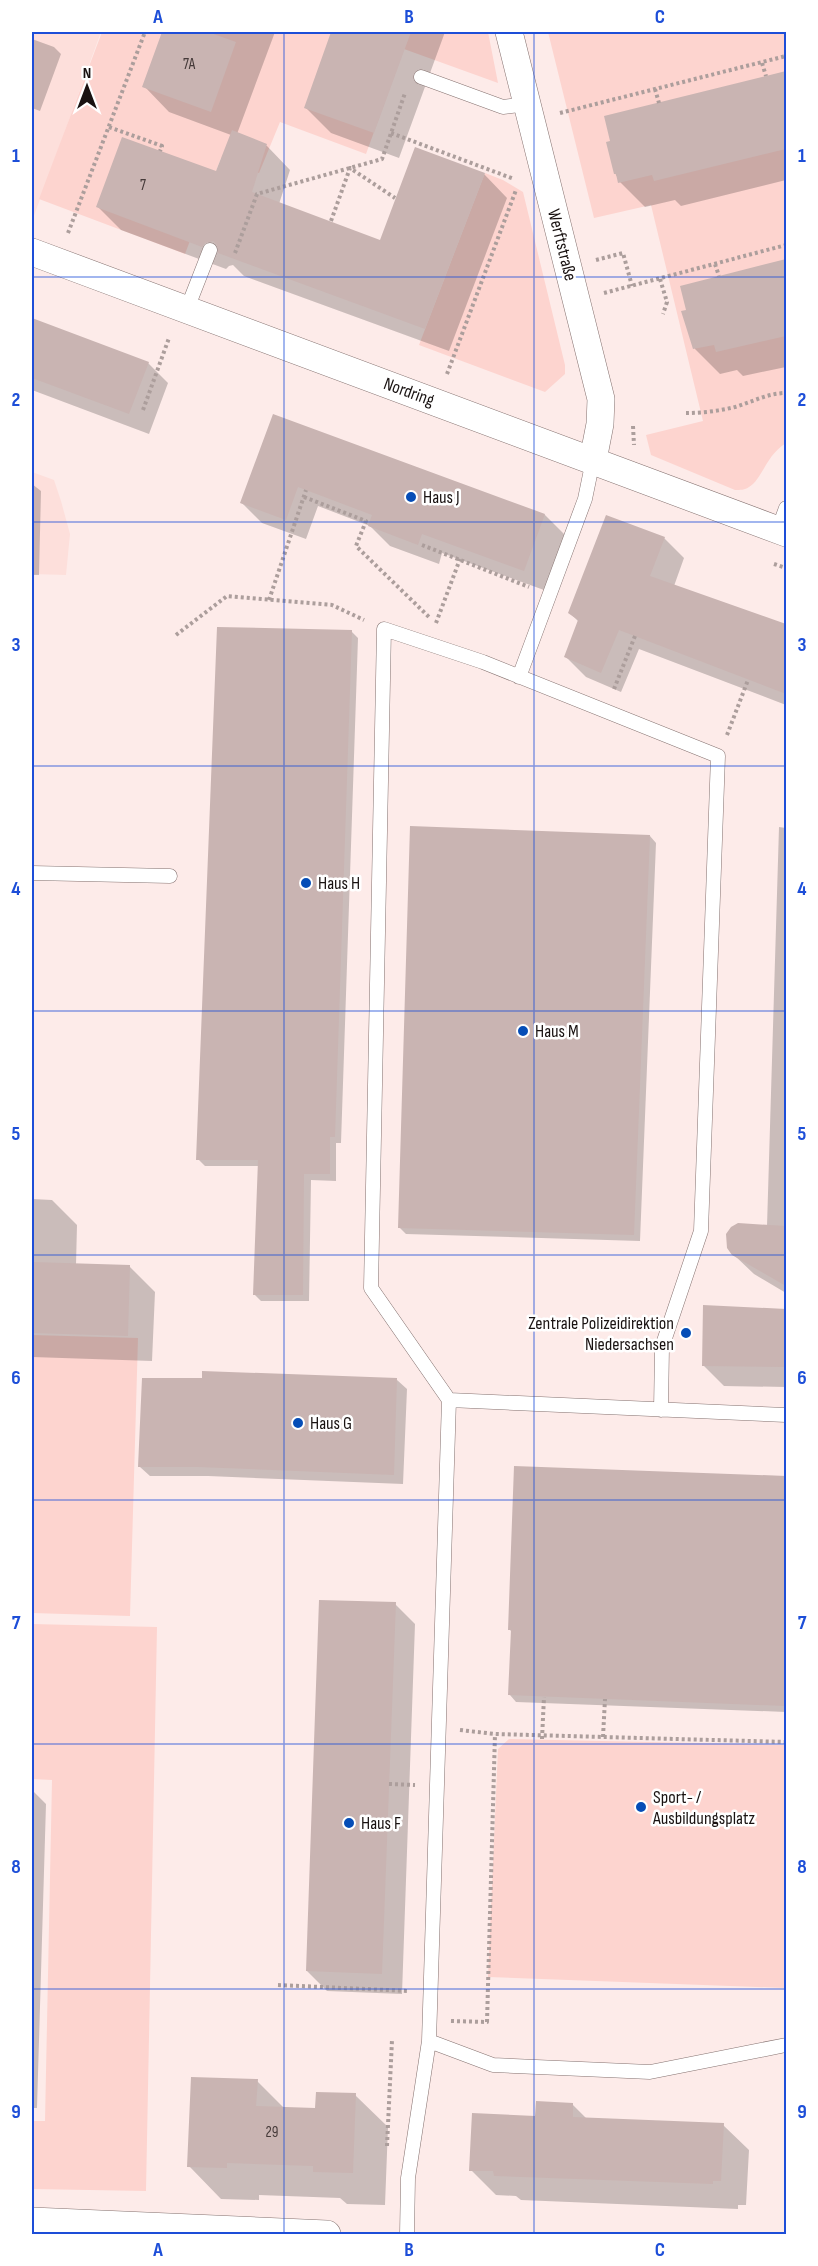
<svg xmlns="http://www.w3.org/2000/svg" width="818" height="2266" viewBox="0 0 818 2266" font-family="'Sofia Sans Condensed',sans-serif">
<rect width="100%" height="100%" fill="#fdebe9"/>
<path fill="#fddfdb" d="M 32,32 L 101,32 L 32,221 Z
M 32,472 L 54,480 L 61,501 L 70,534 L 66,575 L 32,574 Z"/>
<path fill="#fdd4cf" d="M 102,32 L 488,32 L 498,83 L 404,49 L 366,154 L 280,122 L 259,173 L 221,158 L 185,254 L 39,199 Z
M 548,32 L 786,32 L 786,443 C 766,455 762,480 749,487 C 745,490 740,490 735,490 L 651,455 L 646,435 L 703,421 L 651,205 L 594,218 Z
M 485,173 L 503,180 L 523,192 L 565,365 L 565,374 L 545,392 L 419,345 Z
M 32,1335 L 138,1338 L 130,1616 L 32,1613 Z
M 32,1624 L 157,1627 L 146,2191 L 32,2189 L 32,2121 L 45,2121 L 52,1780 L 32,1779 Z
M 509,1739 L 786,1745 L 786,1988 L 488,1977 L 498,1749 Z"/>
<path fill="#0003" d="M 164,32 L 275,32 L 237,134 L 267,146 L 290,170 L 279,204 L 381,242 L 484,174 L 507,198 L 449,351 L 244,276 L 233,265 L 229,266 L 226,269 L 121,230 L 98,207 L 217,173 L 231,135 L 169,112 L 144,86 Z
M 333,32 L 445,32 L 399,158 L 331,133 L 306,108 Z
M 32,39 L 54,47 L 61,54 L 40,111 L 32,108 Z
M 786,73 L 786,180 L 681,206 L 675,200 L 645,207 L 620,182 L 615,173 L 612,142 L 606,118 Z
M 786,261 L 786,367 L 743,376 L 737,370 L 720,374 L 695,349 L 682,287 Z
M 32,320 L 148,363 L 168,383 L 149,434 L 32,390 Z
M 274,416 L 545,515 L 565,535 L 544,590 L 442,553 L 439,564 L 390,546 L 370,526 L 318,506 L 306,539 L 262,523 L 242,503 Z
M 32,484 L 41,491 L 39,575 L 32,575 Z
M 664,538 L 684,558 L 674,586 L 786,625 L 786,705 L 639,649 L 621,692 L 586,677 L 566,657 L 579,622 L 570,613 Z
M 351,631 L 358,638 L 341,1143 L 336,1143 L 336,1181 L 311,1180 L 309,1301 L 261,1301 L 254,1294 L 259,1166 L 205,1166 L 198,1159 Z
M 779,827 L 786,828 L 786,1293 L 754,1274 L 733,1254 L 767,1226 Z
M 650,836 L 656,843 L 640,1241 L 406,1234 L 399,1227 Z
M 32,1199 L 52,1200 L 77,1225 L 76,1265 L 129,1266 L 155,1292 L 152,1361 L 32,1357 Z
M 704,1306 L 786,1311 L 786,1387 L 724,1386 L 704,1366 Z
M 397,1380 L 407,1389 L 403,1484 L 208,1476 L 150,1476 L 140,1467 Z
M 516,1467 L 786,1477 L 786,1712 L 516,1702 L 510,1695 L 512,1632 L 510,1630 Z
M 395,1604 L 415,1624 L 402,1994 L 327,1991 L 307,1971 Z
M 32,1790 L 46,1804 L 37,2108 L 32,2108 Z
M 257,2081 L 284,2108 L 317,2110 L 355,2095 L 388,2127 L 385,2205 L 347,2204 L 340,2198 L 259,2195 L 259,2200 L 221,2199 L 189,2166 Z
M 572,2104 L 587,2119 L 723,2125 L 749,2150 L 746,2205 L 738,2205 L 738,2209 L 521,2200 L 516,2196 L 496,2195 L 471,2170 L 536,2118 Z"/>
<path fill="#c9b4b2" d="M 162,32 L 208,32 L 236,42 L 211,112 L 142,87 Z
M 331,32 L 411,32 L 374,133 L 304,108 Z
M 786,71 L 786,149 L 654,181 L 652,175 L 618,183 L 616,174 L 614,174 L 606,142 L 610,141 L 604,116 Z
M 232,130 L 267,144 L 252,192 L 380,240 L 415,147 L 485,173 L 425,329 L 218,253 L 217,245 L 213,241 L 205,243 L 202,247 L 96,207 L 122,137 L 216,171 Z
M 786,259 L 786,336 L 716,352 L 714,345 L 693,349 L 681,311 L 686,310 L 680,286 Z
M 32,318 L 149,362 L 129,414 L 32,378 Z
M 273,414 L 545,514 L 524,571 L 422,534 L 418,545 L 368,526 L 372,515 L 298,487 L 286,520 L 240,503 Z
M 606,515 L 665,537 L 650,576 L 786,624 L 786,694 L 619,630 L 601,673 L 564,657 L 578,620 L 568,613 Z
M 217,627 L 352,630 L 335,1137 L 330,1137 L 330,1174 L 304,1174 L 303,1295 L 253,1295 L 258,1160 L 196,1160 Z
M 410,826 L 650,835 L 634,1235 L 398,1228 Z
M 738,1223 L 786,1226 L 786,1286 L 732,1255 L 727,1248 L 726,1234 L 731,1227 Z
M 32,1262 L 130,1265 L 128,1336 L 32,1333 Z
M 703,1305 L 786,1309 L 786,1367 L 702,1366 Z
M 202,1371 L 397,1378 L 394,1475 L 198,1467 L 138,1467 L 142,1378 L 202,1378 Z
M 514,1466 L 786,1476 L 786,1706 L 508,1695 L 511,1630 L 508,1630 Z
M 319,1600 L 396,1602 L 382,1974 L 306,1971 Z
M 191,2077 L 258,2079 L 256,2106 L 315,2108 L 316,2092 L 356,2093 L 353,2173 L 313,2172 L 313,2166 L 227,2163 L 227,2168 L 187,2167 Z
M 536,2101 L 573,2103 L 573,2117 L 724,2123 L 721,2181 L 713,2181 L 713,2184 L 494,2176 L 493,2171 L 469,2171 L 472,2113 L 535,2116 Z"/>
<g fill="none" stroke-linecap="round" stroke-linejoin="round">
<defs>
<path id="lane" d="M 421,77 L 503,107 L 527,104
M 187,309 L 210,250
M 778,530 L 786,508
M 519,677 L 585,499 L 593,460
M 32,873 L 170,876
M 449,1400 L 371,1288 L 384,629 L 483,662 L 718,756 L 701,1231 L 662,1347 L 661,1410
M 429,2041 L 493,2065 L 650,2072 L 786,2045
M 407,2234 L 408,2178 L 429,2041 L 449,1400 L 786,1415"/>
<path id="street" d="M 509,32 L 601,399 L 600,424 L 593,460
M 32,252 L 786,533
M 32,2221 L 327,2234"/>
</defs>
<use href="#lane" stroke="#857270" stroke-width="15"/>
<use href="#street" stroke="#857270" stroke-width="28"/>
<path stroke="#ac9e9c" stroke-width="4" stroke-dasharray="3 3" stroke-linecap="butt" d="M 762,63 L 766,76
M 655,89 L 659,103
M 560,113 L 786,56
M 109,127 L 162,146 L 160,151
M 391,133 L 514,179
M 331,221 L 350,168 L 395,198
M 68,233 L 145,32
M 235,253 L 257,194 L 382,159 L 405,93
M 596,260 L 623,253 L 632,286
M 715,264 L 719,276
M 660,279 L 667,302 L 663,314
M 604,293 L 786,245
M 447,374 L 516,190
M 143,410 L 169,338
M 686,413 C 702,413 719,411 735,407 C 752,402 768,393 786,393
M 633,426 L 634,445
M 304,497 L 366,521 L 356,546 L 429,617
M 422,545 L 529,587
M 774,564 L 786,568
M 269,600 L 306,490
M 436,623 L 460,559
M 176,635 L 227,596 L 332,605 L 364,620
M 614,689 L 635,636
M 727,735 L 748,680
M 460,1730 L 495,1734 L 786,1742
M 603,1737 L 605,1699
M 542,1739 L 544,1697
M 389,1784 L 415,1785
M 278,1985 L 409,1991
M 451,2021 L 487,2022 L 495,1734
M 387,2146 L 392,2040"/>
<use href="#lane" stroke="#fff" stroke-width="14"/>
<use href="#street" stroke="#fff" stroke-width="27"/>
</g>
<path fill="none" stroke="#1d4ed8" stroke-width="1.5" stroke-opacity="0.55" d="M 284,32 L 284,2234M 534,32 L 534,2234M 32,277 L 786,277M 32,522 L 786,522M 32,766 L 786,766M 32,1011 L 786,1011M 32,1255 L 786,1255M 32,1500 L 786,1500M 32,1744 L 786,1744M 32,1989 L 786,1989"/>
<g fill="#054db7" stroke="#fff" stroke-width="2">
<circle cx="411" cy="497" r="6"/>
<circle cx="306" cy="883" r="6"/>
<circle cx="523" cy="1031" r="6"/>
<circle cx="686" cy="1333" r="6"/>
<circle cx="298" cy="1423" r="6"/>
<circle cx="641" cy="1807" r="6"/>
<circle cx="349" cy="1823" r="6"/>
</g>
<g text-anchor="middle" dominant-baseline="central" stroke-width="5" stroke-linejoin="round" paint-order="stroke">
<g font-size="15" fill="#453a39">
<text x="189" y="64">7A</text>
<text x="143" y="185">7</text>
<text x="272" y="2132">29</text>
</g>
<g font-size="18" fill="#191211" stroke="#fff">
<text transform="translate(562 245) rotate(76)">Werftstraße</text>
<text transform="translate(409 392) rotate(20)">Nordring</text>
</g>
<g font-size="18" fill="#191211" stroke="#fff" text-anchor="start">
<text x="423" y="497">Haus J</text>
<text x="318" y="883">Haus H</text>
<text x="535" y="1031">Haus M</text>
<text x="674" y="1323" text-anchor="end">Zentrale Polizeidirektion<tspan x="674" dy="21">Niedersachsen</tspan></text>
<text x="310" y="1423">Haus G</text>
<text x="653" y="1797">Sport- /<tspan x="653" dy="21">Ausbildungsplatz</tspan></text>
<text x="361" y="1823">Haus F</text>
</g>
</g>
<rect width="818" height="2266" fill="none" stroke="#ffffff" stroke-width="66"/>
<g transform="translate(87 87)" stroke="#ffffff" stroke-width="4.5" paint-order="stroke">
<path d="M0-4.5L10 22L0 15L-10 22Z" fill="#191211"/>
<text y="-9" font-size="16" font-weight="bold" text-anchor="middle" fill="#191211">N</text>
</g>
<rect x="33" y="33" width="752" height="2200" fill="none" stroke="#1d4ed8" stroke-width="2"/>
<g font-size="20" text-anchor="middle" font-weight="bold" fill="#1d4ed8">
<text x="158" y="23">A</text>
<text x="409" y="23">B</text>
<text x="660" y="23">C</text>
<text x="16" y="162">1</text>
<text x="802" y="162">1</text>
<text x="16" y="406">2</text>
<text x="802" y="406">2</text>
<text x="16" y="651">3</text>
<text x="802" y="651">3</text>
<text x="16" y="895">4</text>
<text x="802" y="895">4</text>
<text x="16" y="1140">5</text>
<text x="802" y="1140">5</text>
<text x="16" y="1384">6</text>
<text x="802" y="1384">6</text>
<text x="16" y="1629">7</text>
<text x="802" y="1629">7</text>
<text x="16" y="1873">8</text>
<text x="802" y="1873">8</text>
<text x="16" y="2118">9</text>
<text x="802" y="2118">9</text>
<text x="158" y="2256">A</text>
<text x="409" y="2256">B</text>
<text x="660" y="2256">C</text>
</g>
</svg>
